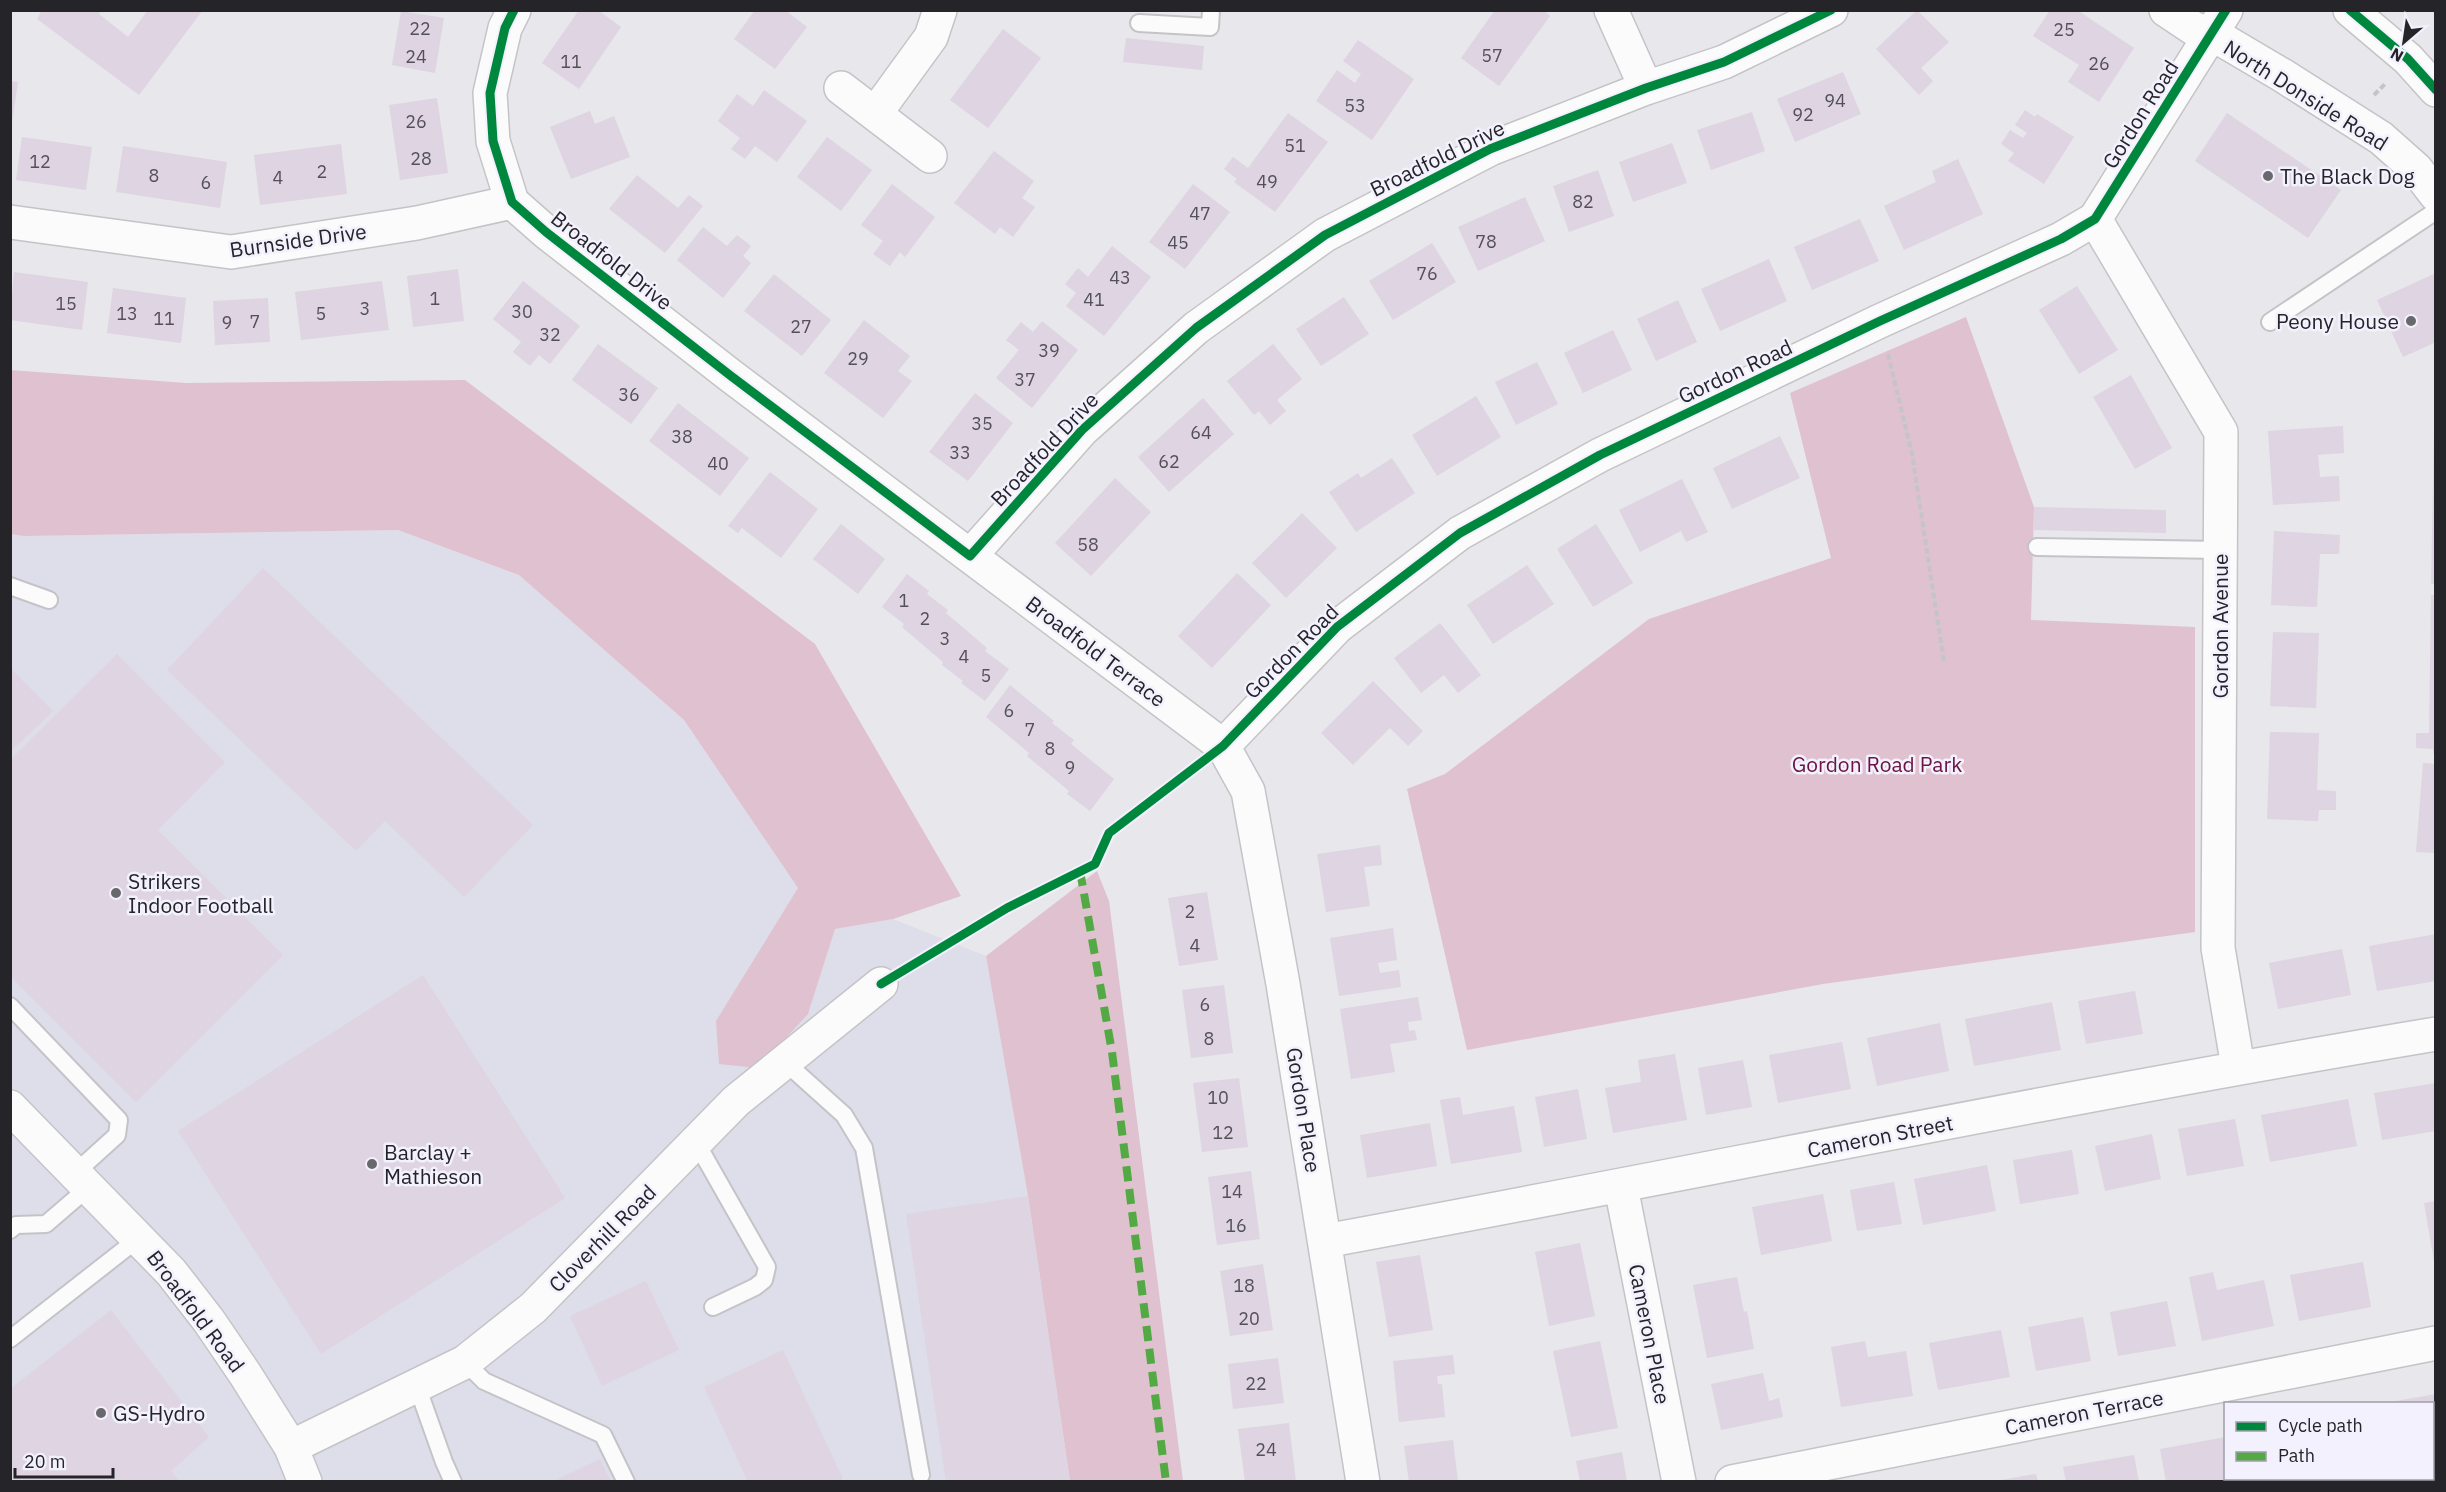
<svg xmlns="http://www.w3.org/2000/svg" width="2446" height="1492" viewBox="0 0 2446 1492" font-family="'IBM Plex Sans',sans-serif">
<rect width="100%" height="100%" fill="#e7e7ec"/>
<path fill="#deddea" d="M 398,530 L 519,575 L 684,720 L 798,888 L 808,1014 L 835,929 L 893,919 L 986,956 L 1028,1196 L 1070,1481 L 11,1481 L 10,534 L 24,536 Z"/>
<path fill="#e0c1cf" d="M 1966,317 L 2034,507 L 2031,620 L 2195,627 L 2195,932 L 1823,984 L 1467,1050 L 1407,789 L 1445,774 L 1649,619 L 1831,558 L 1790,393 Z
M 10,370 L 186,383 L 465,380 L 815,644 L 961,896 L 893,919 L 835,929 L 808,1014 L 758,1068 L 719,1064 L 716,1021 L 798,888 L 684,720 L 519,575 L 398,530 L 24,536 L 11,534 Z
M 1097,871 L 1109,901 L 1183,1481 L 1070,1481 L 1028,1196 L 986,956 Z"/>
<path fill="#ded4e2" d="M 42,10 L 102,10 L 99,14 L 128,37 L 148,10 L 203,10 L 139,95 L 37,19 Z
M 579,10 L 598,10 L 621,27 L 579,89 L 542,63 Z
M 755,10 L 785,10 L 807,27 L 775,69 L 734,39 Z
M 1495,10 L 1543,10 L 1550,16 L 1499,86 L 1461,58 Z
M 1917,10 L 1949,42 L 1921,68 L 1933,81 L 1919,95 L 1876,49 Z
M 2050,10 L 2077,10 L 2134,48 L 2099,102 L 2068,82 L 2079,65 L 2033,36 Z
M 401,11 L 444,18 L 435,73 L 392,65 Z
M 1003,29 L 1041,58 L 988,128 L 950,100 Z
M 1126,38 L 1204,46 L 1202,70 L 1123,62 Z
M 1358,40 L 1414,79 L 1372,140 L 1316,101 L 1337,70 L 1355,83 L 1361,74 L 1343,61 Z
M 1843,72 L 1861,114 L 1795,142 L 1777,99 Z
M 10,81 L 18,82 L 12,123 L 10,123 Z
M 764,90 L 807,121 L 777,162 L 755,146 L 745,159 L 731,149 L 740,138 L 718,121 L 737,94 L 753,106 Z
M 437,98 L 448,173 L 400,180 L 389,105 Z
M 2025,110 L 2035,117 L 2037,114 L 2074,137 L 2044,184 L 2008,161 L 2014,153 L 2001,144 L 2010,130 L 2023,138 L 2027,133 L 2015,125 Z
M 590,111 L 595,124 L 614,116 L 630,157 L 571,179 L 550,127 Z
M 1752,112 L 1765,151 L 1711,170 L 1697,130 Z
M 1288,113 L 1328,142 L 1275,212 L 1234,182 L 1237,179 L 1224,169 L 1233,157 L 1248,168 Z
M 2227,113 L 2341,190 L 2308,238 L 2195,161 Z
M 22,137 L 92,147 L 86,190 L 16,180 Z
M 827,137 L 872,170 L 841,211 L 797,177 Z
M 1672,143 L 1687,183 L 1633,202 L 1619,162 Z
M 341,144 L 347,194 L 260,205 L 254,155 Z
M 123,146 L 227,162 L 220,208 L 116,192 Z
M 994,151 L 1034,181 L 1022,198 L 1035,207 L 1013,237 L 1000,227 L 995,234 L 954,203 Z
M 1958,159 L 1983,214 L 1904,250 L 1884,206 L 1936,182 L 1932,171 Z
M 1598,170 L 1614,216 L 1569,232 L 1553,186 Z
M 637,175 L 678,208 L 689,195 L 703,206 L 665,253 L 609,209 Z
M 892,184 L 935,217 L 905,257 L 900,252 L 890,266 L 873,254 L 883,241 L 861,225 Z
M 1193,184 L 1230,212 L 1185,269 L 1149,242 Z
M 1525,197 L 1545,241 L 1478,271 L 1458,227 Z
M 1860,219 L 1879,261 L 1812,290 L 1794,247 Z
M 703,227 L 727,246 L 737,235 L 751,246 L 743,256 L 751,263 L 723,298 L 677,260 Z
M 1432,243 L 1456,282 L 1393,320 L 1369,281 Z
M 1112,246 L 1151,277 L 1104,336 L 1066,306 L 1076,293 L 1065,284 L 1078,268 L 1088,277 Z
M 1769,259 L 1787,301 L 1720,331 L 1701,289 Z
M 458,269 L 464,321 L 413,327 L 407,276 Z
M 14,272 L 88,282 L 82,330 L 10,320 Z
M 2436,273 L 2436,342 L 2403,357 L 2377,300 Z
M 774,274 L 831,320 L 802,356 L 744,311 Z
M 382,281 L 389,330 L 301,340 L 295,292 Z
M 523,281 L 580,326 L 550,364 L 539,355 L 530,366 L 513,352 L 521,342 L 493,319 Z
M 2077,286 L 2118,350 L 2079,374 L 2039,310 Z
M 113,288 L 186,298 L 181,343 L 107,333 Z
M 1344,297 L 1369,334 L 1321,366 L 1296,329 Z
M 268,298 L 270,342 L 215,345 L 213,301 Z
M 1678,300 L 1697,342 L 1656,361 L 1637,319 Z
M 864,320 L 910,356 L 898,371 L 912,381 L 883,418 L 824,373 Z
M 1042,321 L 1078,350 L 1032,408 L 996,378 L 1019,350 L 1006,340 L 1021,322 L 1033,332 Z
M 1613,330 L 1632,370 L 1583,393 L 1564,353 Z
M 598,344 L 658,388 L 631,424 L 572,380 Z
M 1273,344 L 1302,379 L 1277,400 L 1286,411 L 1270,425 L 1259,411 L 1254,415 L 1227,381 Z
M 1537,362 L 1558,404 L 1516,425 L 1495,382 Z
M 2131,375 L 2172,448 L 2135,469 L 2093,397 Z
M 975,393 L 1013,423 L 968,481 L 929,452 Z
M 1476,396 L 1501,437 L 1437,476 L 1412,435 Z
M 1203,398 L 1234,434 L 1169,492 L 1138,457 Z
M 678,403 L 749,458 L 720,496 L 649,441 Z
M 2343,426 L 2344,453 L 2318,455 L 2320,477 L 2339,476 L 2340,501 L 2273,505 L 2268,431 Z
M 2434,431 L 2436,431 L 2436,584 L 2431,584 Z
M 1780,436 L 1800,478 L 1732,509 L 1713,468 Z
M 1392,458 L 1415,493 L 1356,532 L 1329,492 L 1358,473 L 1361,478 Z
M 770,472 L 818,509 L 781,558 L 742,528 L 738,533 L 728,526 Z
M 1115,478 L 1151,512 L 1091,576 L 1055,543 Z
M 1682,479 L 1708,532 L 1686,542 L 1681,531 L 1640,552 L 1619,510 Z
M 2034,507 L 2166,510 L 2166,533 L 2034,530 Z
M 1302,513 L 1337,548 L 1286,598 L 1252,563 Z
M 841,524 L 885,559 L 858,594 L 813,559 Z
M 1596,524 L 1633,583 L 1593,607 L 1557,549 Z
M 2274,531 L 2340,535 L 2339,554 L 2320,554 L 2317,607 L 2271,605 Z
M 1527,565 L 1554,604 L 1493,644 L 1467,605 Z
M 263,568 L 533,825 L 464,897 L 385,821 L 356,851 L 167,670 Z
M 1237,573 L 1271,605 L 1212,668 L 1178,636 Z
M 907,574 L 929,591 L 927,594 L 948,610 L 946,613 L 987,648 L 985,651 L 1009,669 L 985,701 L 961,683 L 963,681 L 942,665 L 943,662 L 902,627 L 904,624 L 882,607 Z
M 2431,595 L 2436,595 L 2436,753 L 2433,753 L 2433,749 L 2416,748 L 2416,733 L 2429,733 Z
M 1440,623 L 1481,675 L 1458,693 L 1444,675 L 1421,693 L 1394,658 Z
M 2273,632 L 2319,633 L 2316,708 L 2270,706 Z
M 117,654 L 225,762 L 158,830 L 283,955 L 136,1102 L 10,976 L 10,760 Z
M 10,668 L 53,711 L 10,752 Z
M 1373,681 L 1423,731 L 1408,746 L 1390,728 L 1353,765 L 1321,733 Z
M 1010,685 L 1054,721 L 1052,723 L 1074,740 L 1071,744 L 1114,779 L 1090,811 L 1067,794 L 1069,791 L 1027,756 L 1029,753 L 986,717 Z
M 2270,732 L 2319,733 L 2317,790 L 2336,791 L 2336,810 L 2319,810 L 2318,821 L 2267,819 Z
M 2423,763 L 2436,764 L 2436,853 L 2416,852 Z
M 1380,845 L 1382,865 L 1364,867 L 1370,906 L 1326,912 L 1317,854 Z
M 1207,892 L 1218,960 L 1179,966 L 1168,898 Z
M 1393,928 L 1397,960 L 1378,963 L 1380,973 L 1399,970 L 1401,987 L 1339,996 L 1330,938 Z
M 2436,934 L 2436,981 L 2377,991 L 2369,946 Z
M 2342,949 L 2351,995 L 2278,1009 L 2269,963 Z
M 423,975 L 565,1198 L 321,1354 L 178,1131 Z
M 1224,985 L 1233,1053 L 1191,1058 L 1182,990 Z
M 2135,991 L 2143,1034 L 2086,1044 L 2078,1001 Z
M 1418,997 L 1422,1020 L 1408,1022 L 1409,1031 L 1415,1030 L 1417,1040 L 1390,1044 L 1395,1072 L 1351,1079 L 1340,1009 Z
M 2052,1002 L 2061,1050 L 1974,1066 L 1965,1019 Z
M 1940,1023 L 1949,1071 L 1877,1086 L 1867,1038 Z
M 1842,1042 L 1851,1089 L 1778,1103 L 1769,1055 Z
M 1675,1054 L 1687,1120 L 1613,1133 L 1605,1088 L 1641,1082 L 1638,1060 Z
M 1743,1060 L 1752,1107 L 1706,1115 L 1698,1068 Z
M 1239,1078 L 1248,1147 L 1202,1152 L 1193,1083 Z
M 2436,1083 L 2436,1131 L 2382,1140 L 2374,1093 Z
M 1578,1089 L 1587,1139 L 1544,1147 L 1535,1097 Z
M 1460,1097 L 1463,1115 L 1514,1106 L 1522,1152 L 1451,1164 L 1440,1100 Z
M 2348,1099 L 2357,1146 L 2270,1162 L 2261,1115 Z
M 2235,1119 L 2244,1166 L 2187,1176 L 2178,1129 Z
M 1430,1123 L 1437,1166 L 1367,1178 L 1360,1135 Z
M 2152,1134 L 2161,1179 L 2105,1191 L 2095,1146 Z
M 2072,1150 L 2079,1194 L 2020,1204 L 2013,1160 Z
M 1987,1165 L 1996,1211 L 1923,1225 L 1914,1179 Z
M 1251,1171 L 1260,1239 L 1217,1245 L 1208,1177 Z
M 1894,1182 L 1902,1224 L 1857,1231 L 1850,1190 Z
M 1823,1194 L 1832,1241 L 1761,1255 L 1752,1207 Z
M 1028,1196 L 1070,1482 L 946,1482 L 906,1214 Z
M 2436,1201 L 2436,1262 L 2434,1262 L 2424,1203 Z
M 1580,1243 L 1595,1316 L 1549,1326 L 1535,1252 Z
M 1420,1255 L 1433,1330 L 1389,1337 L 1376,1262 Z
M 2363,1262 L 2371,1307 L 2299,1321 L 2290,1275 Z
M 1263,1264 L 1273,1330 L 1230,1336 L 1220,1271 Z
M 2213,1272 L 2217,1290 L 2264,1280 L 2274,1326 L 2202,1341 L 2189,1277 Z
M 1737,1277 L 1744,1312 L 1747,1311 L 1754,1349 L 1707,1358 L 1693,1285 Z
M 646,1281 L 679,1350 L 602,1386 L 570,1316 Z
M 2167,1301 L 2176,1346 L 2118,1356 L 2110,1312 Z
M 111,1310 L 209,1437 L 171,1471 L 180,1482 L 10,1482 L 10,1389 Z
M 2083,1317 L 2091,1361 L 2036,1371 L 2028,1327 Z
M 2001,1330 L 2010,1377 L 1938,1390 L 1929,1343 Z
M 1600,1341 L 1618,1428 L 1571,1437 L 1553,1351 Z
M 1865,1341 L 1868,1357 L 1906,1351 L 1913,1396 L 1841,1407 L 1831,1347 Z
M 783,1350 L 843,1479 L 837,1482 L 748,1482 L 704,1387 Z
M 1453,1355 L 1455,1374 L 1437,1376 L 1438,1384 L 1442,1384 L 1445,1417 L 1399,1422 L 1393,1361 Z
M 1278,1358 L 1284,1403 L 1233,1409 L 1228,1364 Z
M 1763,1373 L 1769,1401 L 1779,1398 L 1783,1417 L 1721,1430 L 1711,1384 Z
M 2436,1394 L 2436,1443 L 2433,1444 L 2432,1404 L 2390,1402 Z
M 1289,1423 L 1296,1482 L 1245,1482 L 1238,1429 Z
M 2226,1437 L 2226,1478 L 2240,1479 L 2241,1482 L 2166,1482 L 2160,1449 Z
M 1453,1440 L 1458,1482 L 1409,1482 L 1404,1446 Z
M 1622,1452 L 1627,1482 L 1580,1482 L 1576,1461 Z
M 2134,1455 L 2139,1482 L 2066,1482 L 2063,1467 Z
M 600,1459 L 611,1482 L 552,1482 Z
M 2036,1474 L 2038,1482 L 2001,1482 L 2001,1480 Z"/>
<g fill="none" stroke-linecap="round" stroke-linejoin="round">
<defs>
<path id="lane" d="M 1139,23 L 1210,27 L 1211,10
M 2270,322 L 2436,211
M 2037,547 L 2220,550
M 10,586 L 49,600
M 10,1006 L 119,1120 L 117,1135 L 75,1173
M 785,1062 L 844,1115 L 864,1148 L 921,1475
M 696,1142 L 767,1267 L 764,1280 L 755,1287 L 713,1307
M 10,1230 L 16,1225 L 46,1224 L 89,1187
M 10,1339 L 139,1238
M 465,1362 L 484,1381 L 603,1435 L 626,1482
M 417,1386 L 444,1462 L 453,1482"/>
<path id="street" d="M 514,10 L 505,28 L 490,93 L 493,141 L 512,202 L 546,232 L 731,376 L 970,556 L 1082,430 L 1196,328 L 1325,235 L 1490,149 L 1646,88 L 1724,62 L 1831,10
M 1611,10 L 1646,88
M 2166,10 L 2193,28 L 2226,42 L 2282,75 L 2381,138 L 2416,169 L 2436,195
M 841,88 L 930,156
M 875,114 L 931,37 L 940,10
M 2095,219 L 2221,432 L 2218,948 L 2238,1067
M 10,222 L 231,252 L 417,223 L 512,202
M 970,556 L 1223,746 L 1248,791 L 1283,984 L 1363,1482
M 1223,746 L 1337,627 L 1460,533 L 1600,455 L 1880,321 L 2061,239 L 2095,219 L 2226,10
M 1621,1187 L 1679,1482
M 1325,1241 C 1695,1173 2064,1096 2436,1034
M 291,1447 L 465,1362 L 533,1308 L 736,1101 L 881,984
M 1732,1482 L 2436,1343"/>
<path id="secondary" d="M 2350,10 L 2408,59 L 2436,90
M 10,1107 L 171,1272 L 209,1321 L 245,1374 L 291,1447 L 305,1482"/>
</defs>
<use href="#lane" stroke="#c4c4c8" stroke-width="20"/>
<use href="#street" stroke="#c4c4c8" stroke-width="36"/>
<use href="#secondary" stroke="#c4c4c8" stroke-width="36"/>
<path stroke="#c5c5c7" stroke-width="4" stroke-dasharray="6 3" stroke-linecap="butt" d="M 2374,95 L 2386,83
M 1888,354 L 1912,454 L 1944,662"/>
<use href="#lane" stroke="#fbfbfc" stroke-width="16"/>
<use href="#street" stroke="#fbfbfc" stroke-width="33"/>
<use href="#secondary" stroke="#fbfbfc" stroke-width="33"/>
<path stroke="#53aa44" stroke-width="8" stroke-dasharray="15 8" stroke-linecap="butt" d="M 1080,871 L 1112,1052 L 1166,1482"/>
<defs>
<path id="cycleway" d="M 514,10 L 505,28 L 490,93 L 493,141 L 512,202 L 546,232 L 731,376 L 970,556 L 1082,430 L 1196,328 L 1325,235 L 1490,149 L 1646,88 L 1724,62 L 1831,10
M 2350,10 L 2408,59 L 2436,90
M 881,984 L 1007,908 L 1095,864 L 1109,833 L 1223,746 L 1337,627 L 1460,533 L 1600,455 L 1880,321 L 2061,239 L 2095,219 L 2226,10"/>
</defs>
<use href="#cycleway" stroke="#f2f1fd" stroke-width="13"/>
<use href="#cycleway" stroke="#00873e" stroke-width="9"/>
</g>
<g fill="#69696d" stroke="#f2f1fd" stroke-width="2">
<circle cx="2268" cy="176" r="6"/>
<circle cx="2411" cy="321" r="6"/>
<circle cx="116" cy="893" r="6"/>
<circle cx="372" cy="1164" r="6"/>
<circle cx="101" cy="1413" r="6"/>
</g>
<g text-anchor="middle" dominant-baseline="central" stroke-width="5" stroke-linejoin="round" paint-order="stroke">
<g font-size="18" fill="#535157">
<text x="420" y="28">22</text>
<text x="2064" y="29">25</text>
<text x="1492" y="55">57</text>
<text x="416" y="56">24</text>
<text x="571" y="61">11</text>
<text x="2099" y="63">26</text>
<text x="1835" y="100">94</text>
<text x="1355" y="105">53</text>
<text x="1803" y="114">92</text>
<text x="416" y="121">26</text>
<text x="1295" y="145">51</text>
<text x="421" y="158">28</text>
<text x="40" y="161">12</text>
<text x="322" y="171">2</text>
<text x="154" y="175">8</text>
<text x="278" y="177">4</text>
<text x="1267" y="181">49</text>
<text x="206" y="182">6</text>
<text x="1583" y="201">82</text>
<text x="1200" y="213">47</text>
<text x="1486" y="241">78</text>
<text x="1178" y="242">45</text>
<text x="1427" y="273">76</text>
<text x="1120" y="277">43</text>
<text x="435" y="298">1</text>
<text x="1094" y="299">41</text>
<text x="66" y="303">15</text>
<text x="365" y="308">3</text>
<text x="522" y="311">30</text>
<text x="127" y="313">13</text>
<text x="321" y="313">5</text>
<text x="164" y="318">11</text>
<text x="255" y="321">7</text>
<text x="227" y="322">9</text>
<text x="801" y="326">27</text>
<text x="550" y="334">32</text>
<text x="1049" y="350">39</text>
<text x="858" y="358">29</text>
<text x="1025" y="379">37</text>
<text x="629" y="394">36</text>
<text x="982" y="423">35</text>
<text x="1201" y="432">64</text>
<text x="682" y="436">38</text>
<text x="960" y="452">33</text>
<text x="1169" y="461">62</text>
<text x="718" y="463">40</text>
<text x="1088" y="544">58</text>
<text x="904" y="600">1</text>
<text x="925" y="618">2</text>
<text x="945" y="638">3</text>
<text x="964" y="656">4</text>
<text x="986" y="675">5</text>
<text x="1009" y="710">6</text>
<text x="1030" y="729">7</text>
<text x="1050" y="748">8</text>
<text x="1070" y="767">9</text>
<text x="1190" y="911">2</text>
<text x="1195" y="945">4</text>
<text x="1205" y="1004">6</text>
<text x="1209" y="1038">8</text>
<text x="1218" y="1097">10</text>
<text x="1223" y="1132">12</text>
<text x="1232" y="1191">14</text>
<text x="1236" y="1225">16</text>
<text x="1244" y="1285">18</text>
<text x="1249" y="1318">20</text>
<text x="1256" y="1383">22</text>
<text x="1266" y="1449">24</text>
</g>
<g font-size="21" fill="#252529" stroke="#f2f1fd">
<text transform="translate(2306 95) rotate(32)">North Donside Road</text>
<text transform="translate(2140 114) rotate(-58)">Gordon Road</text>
<text transform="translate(1437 158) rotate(-26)">Broadfold Drive</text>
<text transform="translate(298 240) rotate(-8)">Burnside Drive</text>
<text transform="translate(612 260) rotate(38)">Broadfold Drive</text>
<text transform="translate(1735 371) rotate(-25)">Gordon Road</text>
<text transform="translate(1044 449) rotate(-47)">Broadfold Drive</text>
<text transform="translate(2220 626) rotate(-90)">Gordon Avenue</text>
<text transform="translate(1096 651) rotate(37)">Broadfold Terrace</text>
<text transform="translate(1291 651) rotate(-45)">Gordon Road</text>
<text transform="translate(1304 1110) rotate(81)">Gordon Place</text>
<text transform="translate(1880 1136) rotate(-11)">Cameron Street</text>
<text transform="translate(602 1238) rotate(-45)">Cloverhill Road</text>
<text transform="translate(196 1311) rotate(53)">Broadfold Road</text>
<text transform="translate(1650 1334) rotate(79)">Cameron Place</text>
<text transform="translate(2084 1412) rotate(-11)">Cameron Terrace</text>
</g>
<g font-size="21" fill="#252529" stroke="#f2f1fd" text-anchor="start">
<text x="2280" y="176">The Black Dog</text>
<text x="2399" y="321" text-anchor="end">Peony House</text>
<text x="128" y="881">Strikers<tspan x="128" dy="24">Indoor Football</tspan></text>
<text x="384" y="1152">Barclay +<tspan x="384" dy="24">Mathieson</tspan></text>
<text x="113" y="1413">GS-Hydro</text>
</g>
<g font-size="21" fill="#6c1440" stroke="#f2f1fd">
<text x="1877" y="764">Gordon Road Park</text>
</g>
</g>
<rect width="2446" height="1492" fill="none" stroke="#252529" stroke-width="24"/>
<rect x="2224" y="1402" width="210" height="78" fill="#f2f1fd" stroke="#a09fa8" stroke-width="1.5"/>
<rect x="2236" y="1422" width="30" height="9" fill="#00873e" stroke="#a09fa8" stroke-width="1.5"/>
<text x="2278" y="1432" font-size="18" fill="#252529">Cycle path</text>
<rect x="2236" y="1452" width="30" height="9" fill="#53aa44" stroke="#a09fa8" stroke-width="1.5"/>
<text x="2278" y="1462" font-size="18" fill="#252529">Path</text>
<g transform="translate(2404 42) rotate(209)" stroke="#f2f1fd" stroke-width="4.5" paint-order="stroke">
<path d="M0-4.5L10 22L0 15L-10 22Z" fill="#252529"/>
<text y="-9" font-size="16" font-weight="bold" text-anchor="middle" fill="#252529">N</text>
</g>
<path d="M15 1468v9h98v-9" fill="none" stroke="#252529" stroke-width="3"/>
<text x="24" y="1468" font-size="18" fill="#252529" stroke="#f2f1fd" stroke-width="4.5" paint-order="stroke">20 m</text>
</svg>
